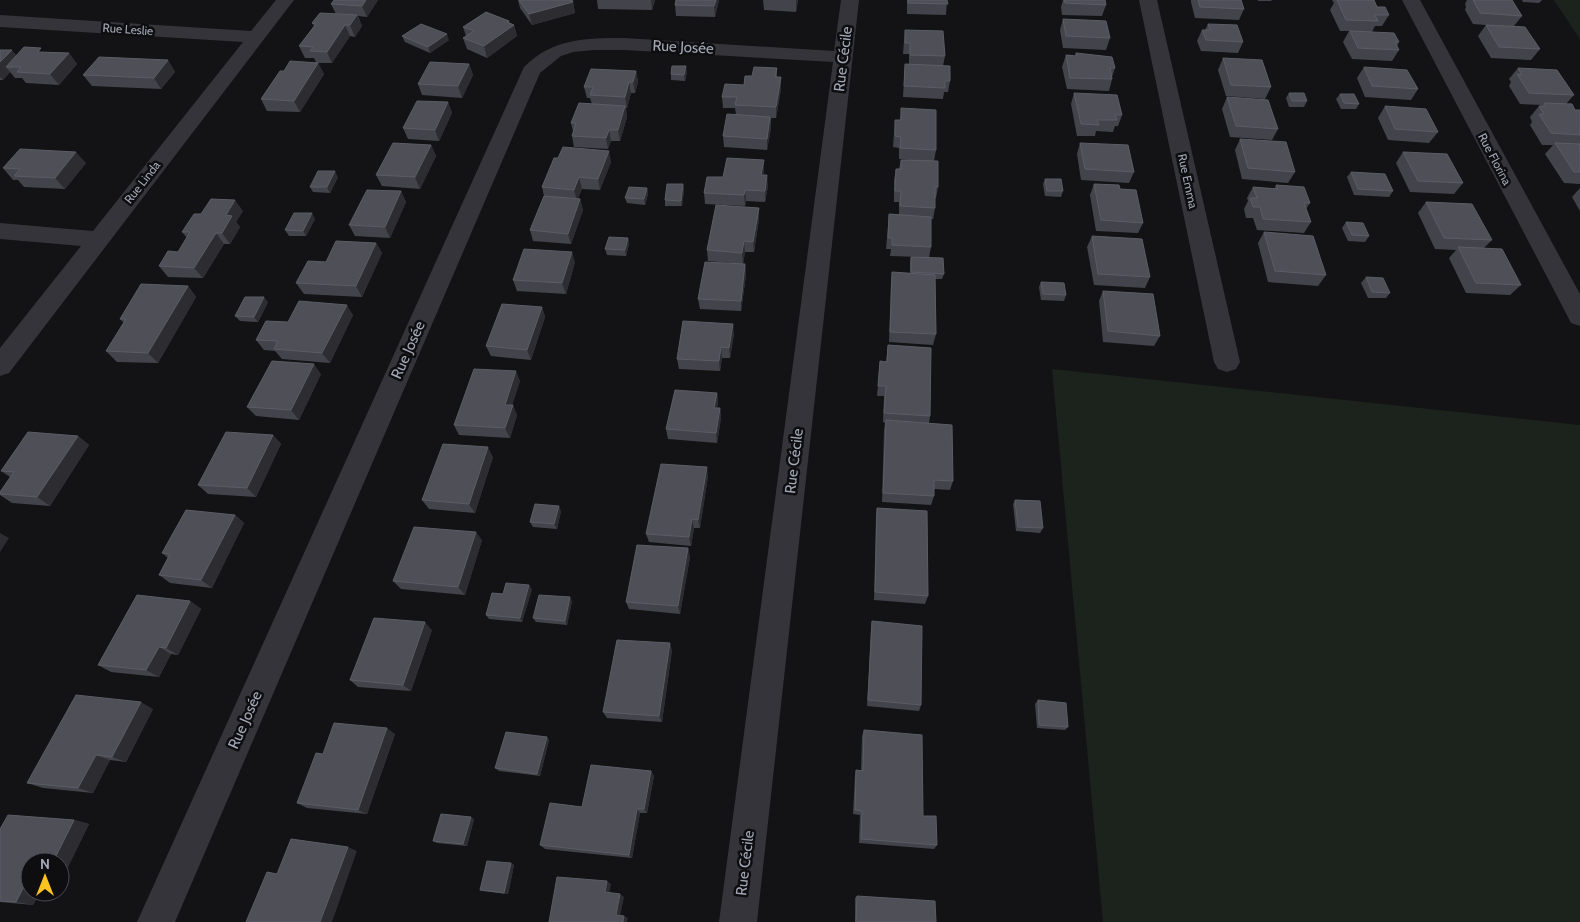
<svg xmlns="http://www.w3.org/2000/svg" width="1580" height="922" viewBox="0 0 1580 922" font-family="Cabin,sans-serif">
<rect width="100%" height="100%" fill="#131315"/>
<path fill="#1b231c" d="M 1554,0 L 1580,0 L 1580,39 Z
M 1052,369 L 1580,425 L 1580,922 L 1103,922 Z"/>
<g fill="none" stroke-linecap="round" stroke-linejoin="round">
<path fill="#34343a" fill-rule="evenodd" d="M 276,0 L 294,0 L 9,373 L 0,376 L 0,348 L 81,246 L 0,239 L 0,223 L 93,231 L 243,42 L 0,27 L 0,15 L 251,31 Z
M 841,0 L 859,0 L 757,922 L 719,922 L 833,62 L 624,50 L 594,50 L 573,52 L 561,56 L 540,73 L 175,922 L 137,922 L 524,67 C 553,38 586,38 624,38 L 834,51 Z
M 1139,0 L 1157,0 L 1240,362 L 1236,369 L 1227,372 L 1218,369 L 1214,362 Z
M 1402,0 L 1420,0 L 1580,294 L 1580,326 L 1571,323 L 1568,317 Z"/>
</g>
<path fill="#43444b" d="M 378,0 L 367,17 L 358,16 L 362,26 L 355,37 L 350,36 L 332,63 L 318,63 L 324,74 L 300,112 L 267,111 L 261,99 L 284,71 L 316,62 L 314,58 L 305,58 L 299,46 L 314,26 L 312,23 L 336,14 L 331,4 Z
M 518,0 L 572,0 L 573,2 L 575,13 L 532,25 L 520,8 Z
M 597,0 L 655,0 L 652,10 L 598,9 Z
M 676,0 L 719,0 L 715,17 L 676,16 L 675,5 Z
M 763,0 L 798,0 L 796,12 L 764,10 Z
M 907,0 L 947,0 L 946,15 L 907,14 Z
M 1063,0 L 1105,0 L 1106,5 L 1102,16 L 1062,15 L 1061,7 Z
M 1191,0 L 1241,0 L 1244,9 L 1239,20 L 1195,18 L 1191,2 Z
M 1258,0 L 1272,0 L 1271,1 L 1258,1 Z
M 1332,0 L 1374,0 L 1377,7 L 1389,15 L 1382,26 L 1375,26 L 1372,32 L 1399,42 L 1397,46 L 1399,50 L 1392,61 L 1352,59 L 1343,42 L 1349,31 L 1340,31 L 1330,10 L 1334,3 Z
M 1467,0 L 1512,0 L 1522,16 L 1514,26 L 1540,49 L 1531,60 L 1491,58 L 1478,36 L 1486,25 L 1473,24 L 1465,10 L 1466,7 L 1465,4 Z
M 1522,0 L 1542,0 L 1539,3 L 1523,2 Z
M 1063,19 L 1110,38 L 1106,50 L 1063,48 L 1060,30 Z
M 509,21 L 510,24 L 514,25 L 517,36 L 487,58 L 467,49 L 463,38 L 466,36 L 463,27 Z
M 1208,24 L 1243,42 L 1238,53 L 1201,51 L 1197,41 L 1202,30 L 1205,30 Z
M 905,30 L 945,56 L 943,66 L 950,81 L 948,92 L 944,92 L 943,99 L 903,97 L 905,64 L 909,64 L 909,54 L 903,54 L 904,41 Z
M 402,36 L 449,40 L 430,53 L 405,42 Z
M 0,50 L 16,56 L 44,52 L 69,53 L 77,64 L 59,85 L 26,83 L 22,78 L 15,78 L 10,72 L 3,80 L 0,80 Z
M 1076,53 L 1115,68 L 1112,77 L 1112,79 L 1109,91 L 1067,89 L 1062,67 L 1066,55 L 1075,56 Z
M 1223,58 L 1271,87 L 1265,99 L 1226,96 L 1218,70 Z
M 168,60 L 175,72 L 161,89 L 92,86 L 83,75 Z
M 469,64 L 473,75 L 462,98 L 422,95 L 418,84 Z
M 1364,67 L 1418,89 L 1411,100 L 1365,97 L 1357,78 Z
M 777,68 L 777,77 L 781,77 L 781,89 L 776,118 L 771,118 L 771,128 L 767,150 L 724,147 L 723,136 L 736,115 L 735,108 L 723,108 L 722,97 L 744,85 L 752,76 Z
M 1518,68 L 1574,95 L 1566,104 L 1575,110 L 1580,110 L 1580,184 L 1564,183 L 1545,154 L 1553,145 L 1542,145 L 1530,125 L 1532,122 L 1530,117 L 1539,106 L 1541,106 L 1542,105 L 1520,104 L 1509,86 L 1511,82 L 1509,79 Z
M 636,71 L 638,82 L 635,93 L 631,93 L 627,108 L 626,108 L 627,117 L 620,141 L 611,141 L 608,149 L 574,147 L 572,136 L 573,131 L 571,123 L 592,104 L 590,98 L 587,98 L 584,87 Z
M 687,72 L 685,81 L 671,80 L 671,74 Z
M 1074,93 L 1122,115 L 1118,126 L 1115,126 L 1113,132 L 1096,131 L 1095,136 L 1077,136 L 1071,104 Z
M 1289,93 L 1307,101 L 1304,107 L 1289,107 L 1286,98 Z
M 1340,94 L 1359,104 L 1356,109 L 1341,109 L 1336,99 Z
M 1227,97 L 1278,129 L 1272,140 L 1230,137 L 1222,109 Z
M 448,102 L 452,113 L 439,141 L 408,139 L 403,128 Z
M 1385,106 L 1438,132 L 1429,143 L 1388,140 L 1378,118 Z
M 901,108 L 936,150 L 934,161 L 938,187 L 936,198 L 935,198 L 935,208 L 933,219 L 931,219 L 931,247 L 929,258 L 944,274 L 942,279 L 935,279 L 936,334 L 933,345 L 889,342 L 891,283 L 892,272 L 910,274 L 910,263 L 911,257 L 920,257 L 890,256 L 891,249 L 886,249 L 889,214 L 899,215 L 899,202 L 894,202 L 894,180 L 896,169 L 899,169 L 901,160 L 909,160 L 899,159 L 899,148 L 893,147 L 895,120 L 900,120 Z
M 1240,139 L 1295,172 L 1288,183 L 1242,179 L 1235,150 Z
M 1080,143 L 1134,172 L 1129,183 L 1081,180 L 1077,154 Z
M 431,145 L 436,156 L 420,189 L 382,186 L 376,175 Z
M 1403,152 L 1463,183 L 1454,194 L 1410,192 L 1396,163 Z
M 558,158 L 611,162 L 600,190 L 582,189 L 578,198 L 580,199 L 583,210 L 571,244 L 533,241 L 530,230 L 544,196 L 542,187 Z
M 86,163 L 65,189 L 24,187 L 18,180 L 13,180 L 3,168 Z
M 764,171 L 763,175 L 768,186 L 765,202 L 746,201 L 745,206 L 705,204 L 704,193 L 723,177 Z
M 1351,172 L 1393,191 L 1389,197 L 1354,195 L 1347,177 Z
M 338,177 L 330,193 L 313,192 L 310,187 Z
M 1045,179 L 1063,191 L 1061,197 L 1045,196 L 1043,184 Z
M 683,184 L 684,190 L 682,206 L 665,206 L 665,200 Z
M 1094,184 L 1143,223 L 1138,233 L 1096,231 L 1090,195 Z
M 1276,185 L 1310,203 L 1306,209 L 1311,222 L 1304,233 L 1257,230 L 1253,218 L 1246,218 L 1244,209 L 1248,201 L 1247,198 L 1253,187 L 1274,189 Z
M 647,188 L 648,194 L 645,205 L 627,203 L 625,198 Z
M 1580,188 L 1580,211 L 1572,197 Z
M 401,191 L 406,202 L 390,238 L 355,236 L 349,225 Z
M 1426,202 L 1492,240 L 1484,248 L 1521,285 L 1510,295 L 1466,293 L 1449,258 L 1456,250 L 1435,249 L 1418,213 Z
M 759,208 L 759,219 L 754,252 L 745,252 L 743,264 L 708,261 L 707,250 Z
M 243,211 L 236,222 L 240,227 L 230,244 L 224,244 L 203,278 L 168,277 L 159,266 L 178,252 L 187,238 L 182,232 L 201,214 Z
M 315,219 L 306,236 L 289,236 L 285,230 Z
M 1346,222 L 1369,236 L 1365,242 L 1348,241 L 1342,228 Z
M 1264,232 L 1326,275 L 1318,286 L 1268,282 L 1258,243 Z
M 1092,236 L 1150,277 L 1145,288 L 1094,285 L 1087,247 Z
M 628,238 L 629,244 L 626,256 L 607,255 L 605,249 Z
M 376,243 L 382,253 L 362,297 L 304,294 L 296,283 L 326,262 Z
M 575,262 L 566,294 L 517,291 L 513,280 Z
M 745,264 L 746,275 L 741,311 L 700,309 L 698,299 Z
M 1366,277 L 1390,293 L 1386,298 L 1368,298 L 1361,283 Z
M 1041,282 L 1066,295 L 1064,301 L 1041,300 L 1039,287 Z
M 188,286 L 196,297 L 158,363 L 117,362 L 106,351 L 124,323 L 120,319 Z
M 1103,291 L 1160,336 L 1154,346 L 1103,342 L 1099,301 Z
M 268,302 L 258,322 L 240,321 L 235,316 Z
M 542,307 L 545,317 L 531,360 L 491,356 L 486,346 Z
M 353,315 L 330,363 L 282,359 L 275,351 L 264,350 L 256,340 L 288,322 Z
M 734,334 L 730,358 L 722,358 L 720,371 L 679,369 L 677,359 Z
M 888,345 L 930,416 L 929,423 L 953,481 L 950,490 L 934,489 L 934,496 L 931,505 L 882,502 L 884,430 L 885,423 L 883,422 L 884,396 L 877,396 L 880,361 L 886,362 Z
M 321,374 L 299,420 L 256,416 L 247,407 Z
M 520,381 L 512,405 L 517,415 L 510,438 L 459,435 L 454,425 Z
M 717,393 L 718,403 L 717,408 L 720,408 L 721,418 L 717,443 L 668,439 L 666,429 Z
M 273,435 L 281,444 L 256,497 L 208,494 L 198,485 Z
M 78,436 L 89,445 L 50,506 L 12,503 L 0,495 L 0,492 L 10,477 L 1,471 Z
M 493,457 L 475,513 L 429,509 L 422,500 Z
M 708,476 L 700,528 L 694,528 L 691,546 L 649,542 L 646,534 Z
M 1015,500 L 1043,528 L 1040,533 L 1016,531 L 1013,504 Z
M 877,508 L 928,596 L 925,604 L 874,600 L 876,516 Z
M 561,511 L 557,529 L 533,527 L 530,522 Z
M 235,515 L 244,523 L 212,588 L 170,583 L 159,575 L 168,558 L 162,553 Z
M 482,540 L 465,595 L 401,589 L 393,581 Z
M 688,548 L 690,557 L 680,614 L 629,609 L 626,602 Z
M 532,589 L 522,622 L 489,619 L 486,615 L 503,594 Z
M 190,601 L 201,609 L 178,655 L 171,654 L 159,677 L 111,672 L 98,665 Z
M 572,601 L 567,625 L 536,622 L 533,618 Z
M 872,621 L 921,705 L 919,711 L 867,706 L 871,629 Z
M 432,630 L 411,691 L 358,687 L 350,680 Z
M 672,650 L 662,722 L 607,718 L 603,712 Z
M 1038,700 L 1068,727 L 1065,730 L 1037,728 L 1035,704 Z
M 153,709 L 126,762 L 110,760 L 93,793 L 43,788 L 27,783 Z
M 864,730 L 923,816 L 937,845 L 934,849 L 859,843 L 860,815 L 853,814 L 855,775 L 856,770 L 861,771 L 862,736 Z
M 395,734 L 367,814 L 307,808 L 297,803 L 323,754 Z
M 547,737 L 549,740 L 540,776 L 499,771 L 495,768 Z
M 651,771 L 654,776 L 647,813 L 640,813 L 632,858 L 545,849 L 540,845 L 582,807 Z
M 474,819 L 467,846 L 437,843 L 433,841 Z
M 74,820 L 89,824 L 66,871 L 60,870 L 60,862 L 30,862 L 30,892 L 40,892 L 33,905 L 0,902 L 0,829 Z
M 511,863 L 514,865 L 508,894 L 483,891 L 480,890 Z
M 857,896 L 936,922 L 855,922 L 855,898 Z"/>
<path fill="#2c2c31" d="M 366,0 L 378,0 L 367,17 L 362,6 Z
M 651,0 L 655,0 L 652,10 Z
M 716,0 L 719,0 L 715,17 L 714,6 Z
M 796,0 L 798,0 L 796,12 Z
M 573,2 L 575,13 L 532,25 L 529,14 Z
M 357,15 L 362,26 L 355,37 L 350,25 Z
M 509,21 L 511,27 L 514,25 L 517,36 L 487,58 L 484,46 Z
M 345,25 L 350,36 L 332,63 L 327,52 Z
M 447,34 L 449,40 L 430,53 L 428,47 Z
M 12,50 L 21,61 L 6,67 L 10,72 L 3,80 L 0,77 L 0,62 Z
M 69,53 L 77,64 L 59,85 L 50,74 Z
M 168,60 L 175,72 L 161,89 L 154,78 Z
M 318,63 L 324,74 L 300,112 L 294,101 Z
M 469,64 L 473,75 L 462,98 L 458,86 Z
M 686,66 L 687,72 L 685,81 L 684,75 Z
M 636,71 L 638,82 L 635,93 L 633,82 Z
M 781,77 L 781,89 L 776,118 L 776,107 Z
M 629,82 L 631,93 L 627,108 L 625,97 Z
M 448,102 L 452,113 L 439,141 L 435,130 Z
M 625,106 L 627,117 L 620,141 L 618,130 Z
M 770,117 L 771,128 L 767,150 L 767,139 Z
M 609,130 L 611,141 L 608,149 L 606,138 Z
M 431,145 L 436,156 L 420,189 L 415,177 Z
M 609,151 L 611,162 L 600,190 L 598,179 Z
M 76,152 L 86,163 L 65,189 L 55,178 Z
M 764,160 L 764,171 L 762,186 L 761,175 Z
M 335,171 L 338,177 L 330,193 L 327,187 Z
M 767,175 L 768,186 L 765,202 L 765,191 Z
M 579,177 L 582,189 L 577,201 L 574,190 Z
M 683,184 L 684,190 L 682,206 L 681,201 Z
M 647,188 L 648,194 L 645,205 L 644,199 Z
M 745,190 L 746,201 L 745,206 L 744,195 Z
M 401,191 L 406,202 L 390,238 L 385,227 Z
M 580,199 L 583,210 L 571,244 L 568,234 Z
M 235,200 L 243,211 L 236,222 L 240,227 L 230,244 L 222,233 L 226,215 Z
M 759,208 L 759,219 L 754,252 L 753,242 Z
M 312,213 L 315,219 L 306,236 L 303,231 Z
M 216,233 L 224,244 L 203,278 L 194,268 Z
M 628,238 L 629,244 L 626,256 L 625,250 Z
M 744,241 L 745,252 L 743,264 L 742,253 Z
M 376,243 L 382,253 L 362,297 L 356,286 Z
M 572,252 L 575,262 L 566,294 L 562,283 Z
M 745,264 L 746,275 L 741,311 L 741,301 Z
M 188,286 L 196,297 L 158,363 L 148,353 Z
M 264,297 L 268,302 L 258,322 L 254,317 Z
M 347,305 L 353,315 L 330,363 L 322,353 Z
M 542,307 L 545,317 L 531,360 L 527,350 Z
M 733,324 L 734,334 L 730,358 L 729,348 Z
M 721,347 L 722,358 L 720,371 L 719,361 Z
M 314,364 L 321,374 L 299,420 L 291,410 Z
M 516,371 L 520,381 L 509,414 L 505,405 Z
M 717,393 L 718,403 L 715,418 L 714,408 Z
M 513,405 L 517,415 L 510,438 L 505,428 Z
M 720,408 L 721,418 L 717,443 L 716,433 Z
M 273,435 L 281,444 L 256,497 L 247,488 Z
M 78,436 L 89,445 L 50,506 L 37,497 Z
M 488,447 L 493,457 L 475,513 L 469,504 Z
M 707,467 L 708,476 L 700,528 L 698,520 Z
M 559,506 L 561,511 L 557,529 L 554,524 Z
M 235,515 L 244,523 L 212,588 L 201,580 Z
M 692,519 L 694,528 L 691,546 L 689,537 Z
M 476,532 L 482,540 L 465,595 L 458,587 Z
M 0,533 L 9,538 L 0,552 Z
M 688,548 L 690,557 L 680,614 L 678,606 Z
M 529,585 L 532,589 L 522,622 L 520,618 Z
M 570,597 L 572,601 L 567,625 L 565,621 Z
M 190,601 L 201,609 L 178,655 L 166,648 Z
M 425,622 L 432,630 L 411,691 L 403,685 Z
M 670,643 L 672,650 L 662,722 L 659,716 Z
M 159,647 L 171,654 L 159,677 L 146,670 Z
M 141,702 L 153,709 L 126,762 L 112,757 Z
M 387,728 L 395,734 L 367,814 L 358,810 Z
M 547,737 L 549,740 L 540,776 L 537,774 Z
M 96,755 L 110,760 L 93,793 L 78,788 Z
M 651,771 L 654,776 L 647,813 L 644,809 Z
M 637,809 L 640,813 L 632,858 L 629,855 Z
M 471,817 L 474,819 L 467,846 L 463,844 Z
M 74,820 L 89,824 L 66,871 L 60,870 L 60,862 L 53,862 Z
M 348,847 L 357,851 L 332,922 L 320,922 Z
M 511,863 L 514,865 L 508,894 L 504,893 Z
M 30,875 L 30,892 L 40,892 L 33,905 L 16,902 Z
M 607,881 L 611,884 L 609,895 L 605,892 Z
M 620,894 L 624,897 L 620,917 L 616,915 Z
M 624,916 L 628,918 L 627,922 L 623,922 Z"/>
<path fill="#4e4f57" stroke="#5b5d66" d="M 334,0 L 366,0 L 362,6 L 331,4 Z
M 519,0 L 572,0 L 573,2 L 529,14 Z
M 676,0 L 716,0 L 714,6 L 675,5 Z
M 908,0 L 947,0 L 948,4 L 908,3 Z
M 1064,0 L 1105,0 L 1106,5 L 1065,3 Z
M 1198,0 L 1241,0 L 1244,9 L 1200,7 Z
M 1337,0 L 1374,0 L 1377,7 L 1385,7 L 1389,15 L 1375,15 L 1378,21 L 1346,20 Z
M 1473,0 L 1512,0 L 1522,16 L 1480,13 Z
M 486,12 L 509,21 L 507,22 L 514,25 L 484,46 L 463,38 L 474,31 L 463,27 Z
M 320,13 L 357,15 L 350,25 L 345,25 L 327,52 L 310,51 L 313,47 L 299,46 L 316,24 L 312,23 Z
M 1063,19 L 1106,21 L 1110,38 L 1066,36 Z
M 421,24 L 447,34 L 428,47 L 402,36 Z
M 1208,24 L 1237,25 L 1243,42 L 1206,40 L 1202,30 L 1210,30 Z
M 1486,25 L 1525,27 L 1540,49 L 1499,47 Z
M 905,30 L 943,31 L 945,56 L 910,55 L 910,43 L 905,43 Z
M 1350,31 L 1394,33 L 1399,42 L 1395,42 L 1399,50 L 1358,48 Z
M 24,47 L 41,48 L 38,52 L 69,53 L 50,74 L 17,72 L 21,67 L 6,67 Z
M 0,50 L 12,50 L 0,62 Z
M 1076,53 L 1112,57 L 1115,68 L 1110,68 L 1112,79 L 1070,78 L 1066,55 L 1076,56 Z
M 99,57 L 168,60 L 154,78 L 83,75 Z
M 1223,58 L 1262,60 L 1271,87 L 1231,85 Z
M 290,61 L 318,63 L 294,101 L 261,99 L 280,71 L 284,71 Z
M 430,62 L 469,64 L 458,86 L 418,84 Z
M 905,64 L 950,66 L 950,81 L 945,81 L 945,88 L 904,86 Z
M 672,66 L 686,66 L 684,75 L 671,74 Z
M 754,67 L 777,68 L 775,77 L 781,77 L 776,107 L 735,105 L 737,97 L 722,97 L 725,84 L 744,85 L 745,76 L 752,76 Z
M 1364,67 L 1407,70 L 1418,89 L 1372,86 Z
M 1518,68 L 1557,70 L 1574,95 L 1529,93 L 1517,74 L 1522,75 Z
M 591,69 L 636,71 L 633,82 L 629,82 L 625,97 L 590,95 L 593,87 L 584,87 Z
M 1074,93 L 1117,95 L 1122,115 L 1115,115 L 1117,120 L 1097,120 L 1099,125 L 1081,124 Z
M 1289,93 L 1304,93 L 1307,101 L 1292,101 Z
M 1340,94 L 1354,94 L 1359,104 L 1344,103 Z
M 1227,97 L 1268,100 L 1278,129 L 1236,126 Z
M 417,101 L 448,102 L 435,130 L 403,128 Z
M 579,103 L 625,106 L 618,130 L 609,130 L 606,138 L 572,136 L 576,123 L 571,123 Z
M 1544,103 L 1572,104 L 1575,110 L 1580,110 L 1580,135 L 1551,133 L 1539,114 L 1544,114 L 1539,106 L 1546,106 Z
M 1385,106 L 1426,109 L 1438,132 L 1395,129 Z
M 901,108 L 936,110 L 936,150 L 900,148 L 901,137 L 895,136 L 895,120 L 901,120 Z
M 727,114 L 770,117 L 767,139 L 723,136 Z
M 1240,139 L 1286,142 L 1295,172 L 1248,168 Z
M 393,143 L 431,145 L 415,177 L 376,175 Z
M 1080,143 L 1128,145 L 1134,172 L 1085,169 Z
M 1555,143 L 1580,144 L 1580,172 L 1574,172 Z
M 563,147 L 609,151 L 598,179 L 579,177 L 574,190 L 542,187 L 554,158 L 558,158 Z
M 20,149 L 76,152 L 55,178 L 14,176 L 20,169 L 3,168 Z
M 1403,152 L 1447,154 L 1463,183 L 1418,181 Z
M 727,158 L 764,160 L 761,175 L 767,175 L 765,191 L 745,190 L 744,195 L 704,193 L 707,177 L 723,177 Z
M 901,160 L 938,161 L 938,187 L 935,187 L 935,208 L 900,206 L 901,191 L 895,191 L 896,169 L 901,169 Z
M 318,171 L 335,171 L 327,187 L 310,187 Z
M 1351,172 L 1385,174 L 1393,191 L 1358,189 Z
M 1045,179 L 1061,179 L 1063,191 L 1047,191 Z
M 667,184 L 683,184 L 681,201 L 665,200 Z
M 1094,184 L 1119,185 L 1120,189 L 1136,190 L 1143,223 L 1101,220 Z
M 1276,185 L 1304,187 L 1310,203 L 1304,203 L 1311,222 L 1263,219 L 1260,207 L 1253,207 L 1250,198 L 1257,198 L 1253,187 L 1278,189 Z
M 629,187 L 647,188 L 644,199 L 625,198 Z
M 367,190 L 401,191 L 385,227 L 349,225 Z
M 544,196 L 580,199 L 568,234 L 530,230 Z
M 211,199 L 235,200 L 226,215 L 232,216 L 222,233 L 216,233 L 194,268 L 159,266 L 168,251 L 178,252 L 190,232 L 182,232 L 194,214 L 201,214 Z
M 1426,202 L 1472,204 L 1492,240 L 1444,238 Z
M 716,205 L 759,208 L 753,242 L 744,241 L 742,253 L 707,250 Z
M 294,213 L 312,213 L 303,231 L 285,230 Z
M 889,214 L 931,217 L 931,247 L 892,245 L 892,238 L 888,238 Z
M 1346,222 L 1363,223 L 1369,236 L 1352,235 Z
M 1264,232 L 1313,236 L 1326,275 L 1275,271 Z
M 1092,236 L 1142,239 L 1150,277 L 1098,274 Z
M 609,237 L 628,238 L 625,250 L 605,249 Z
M 336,241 L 376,243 L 356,286 L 296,283 L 308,261 L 326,262 Z
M 1458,247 L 1502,249 L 1521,285 L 1476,283 Z
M 524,249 L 572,252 L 562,283 L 513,280 Z
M 911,257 L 943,258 L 944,274 L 911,272 Z
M 705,262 L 745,264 L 741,301 L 698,299 Z
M 892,272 L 935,275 L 936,334 L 890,332 Z
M 1366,277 L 1383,278 L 1390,293 L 1372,292 Z
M 1041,282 L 1064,283 L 1066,295 L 1043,294 Z
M 141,284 L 188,286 L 148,353 L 106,351 L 126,319 L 120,319 Z
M 1103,291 L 1153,294 L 1160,336 L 1108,331 Z
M 245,297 L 264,297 L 254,317 L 235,316 Z
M 299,301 L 347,305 L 322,353 L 274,349 L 278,341 L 256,340 L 266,321 L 288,322 Z
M 502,304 L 542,307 L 527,350 L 486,346 Z
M 683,321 L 733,324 L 729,348 L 721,347 L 719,361 L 677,359 Z
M 888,345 L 931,348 L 930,416 L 884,413 L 886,386 L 878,386 L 880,361 L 887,362 Z
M 272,361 L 314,364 L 291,410 L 247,407 Z
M 474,369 L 516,371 L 505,405 L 513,405 L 505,428 L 454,425 Z
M 675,390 L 717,393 L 714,408 L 720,408 L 716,433 L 666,429 Z
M 886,420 L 952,425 L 953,481 L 934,480 L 934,496 L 883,493 Z
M 28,432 L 78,436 L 37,497 L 0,494 L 0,492 L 14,472 L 1,471 Z
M 226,432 L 273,435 L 247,488 L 198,485 Z
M 443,444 L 488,447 L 469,504 L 422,500 Z
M 661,464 L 707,467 L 698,520 L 692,519 L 689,537 L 646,534 Z
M 1015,500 L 1040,501 L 1043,528 L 1018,527 Z
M 535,504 L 559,506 L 554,524 L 530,522 Z
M 877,508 L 927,511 L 928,596 L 875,592 Z
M 186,510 L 235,515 L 201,580 L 159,575 L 170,554 L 162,553 Z
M 414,527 L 476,532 L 458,587 L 393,581 Z
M 637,545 L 688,548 L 678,606 L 626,602 Z
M 506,583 L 529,585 L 520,618 L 486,615 L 492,593 L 503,594 Z
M 137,595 L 190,601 L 166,648 L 159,647 L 146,670 L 98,665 Z
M 539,595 L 570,597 L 565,621 L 533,618 Z
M 374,618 L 425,622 L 403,685 L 350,680 Z
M 872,621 L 922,626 L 921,705 L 868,700 Z
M 617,640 L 670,643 L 659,716 L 603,712 Z
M 76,695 L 141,702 L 112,757 L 96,755 L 78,788 L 27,783 Z
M 1038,700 L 1066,703 L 1068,727 L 1039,725 Z
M 334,723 L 387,728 L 358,810 L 297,803 L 316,753 L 323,754 Z
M 864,730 L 922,735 L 923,816 L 936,816 L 937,845 L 861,839 L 862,811 L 855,810 L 856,770 L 863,771 Z
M 506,732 L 547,737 L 537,774 L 495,768 Z
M 591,765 L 651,771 L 644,809 L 637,809 L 629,855 L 540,845 L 550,803 L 582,807 Z
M 441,814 L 471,817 L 463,844 L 433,841 Z
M 8,815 L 74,820 L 53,862 L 30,862 L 30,875 L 16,902 L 0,901 L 0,829 Z
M 291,839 L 348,847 L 320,922 L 246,922 L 267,872 L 277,874 Z
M 487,861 L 511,863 L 504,893 L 480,890 Z
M 557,877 L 607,881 L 605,892 L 620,894 L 616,915 L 624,916 L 623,922 L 549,922 Z
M 857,896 L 935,901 L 936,922 L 856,922 Z"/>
<g text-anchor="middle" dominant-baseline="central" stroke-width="5" stroke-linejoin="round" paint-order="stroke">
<g font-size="12" fill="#a3a8b7" stroke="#0e0e10">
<text transform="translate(128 29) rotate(4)">Rue Leslie</text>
<text transform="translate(1495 159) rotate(62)">Rue Florina</text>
<text transform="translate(1188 181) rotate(78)">Rue Emma</text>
<text transform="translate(142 182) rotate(-52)">Rue Linda</text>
</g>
<g font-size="15" fill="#a3a8b7" stroke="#0e0e10">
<text transform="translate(683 47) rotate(3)">Rue Josée</text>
<text transform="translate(843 59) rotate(-83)">Rue Cécile</text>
<text transform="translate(408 350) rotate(-66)">Rue Josée</text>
<text transform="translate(794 461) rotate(-83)">Rue Cécile</text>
<text transform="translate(245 720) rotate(-66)">Rue Josée</text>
<text transform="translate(745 863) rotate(-83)">Rue Cécile</text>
</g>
</g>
<g transform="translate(45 877)"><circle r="24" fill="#0e0e10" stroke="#4a4c53"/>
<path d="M0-4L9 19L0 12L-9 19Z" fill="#ffc321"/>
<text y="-8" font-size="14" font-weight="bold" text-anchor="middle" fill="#a3a8b7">N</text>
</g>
</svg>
